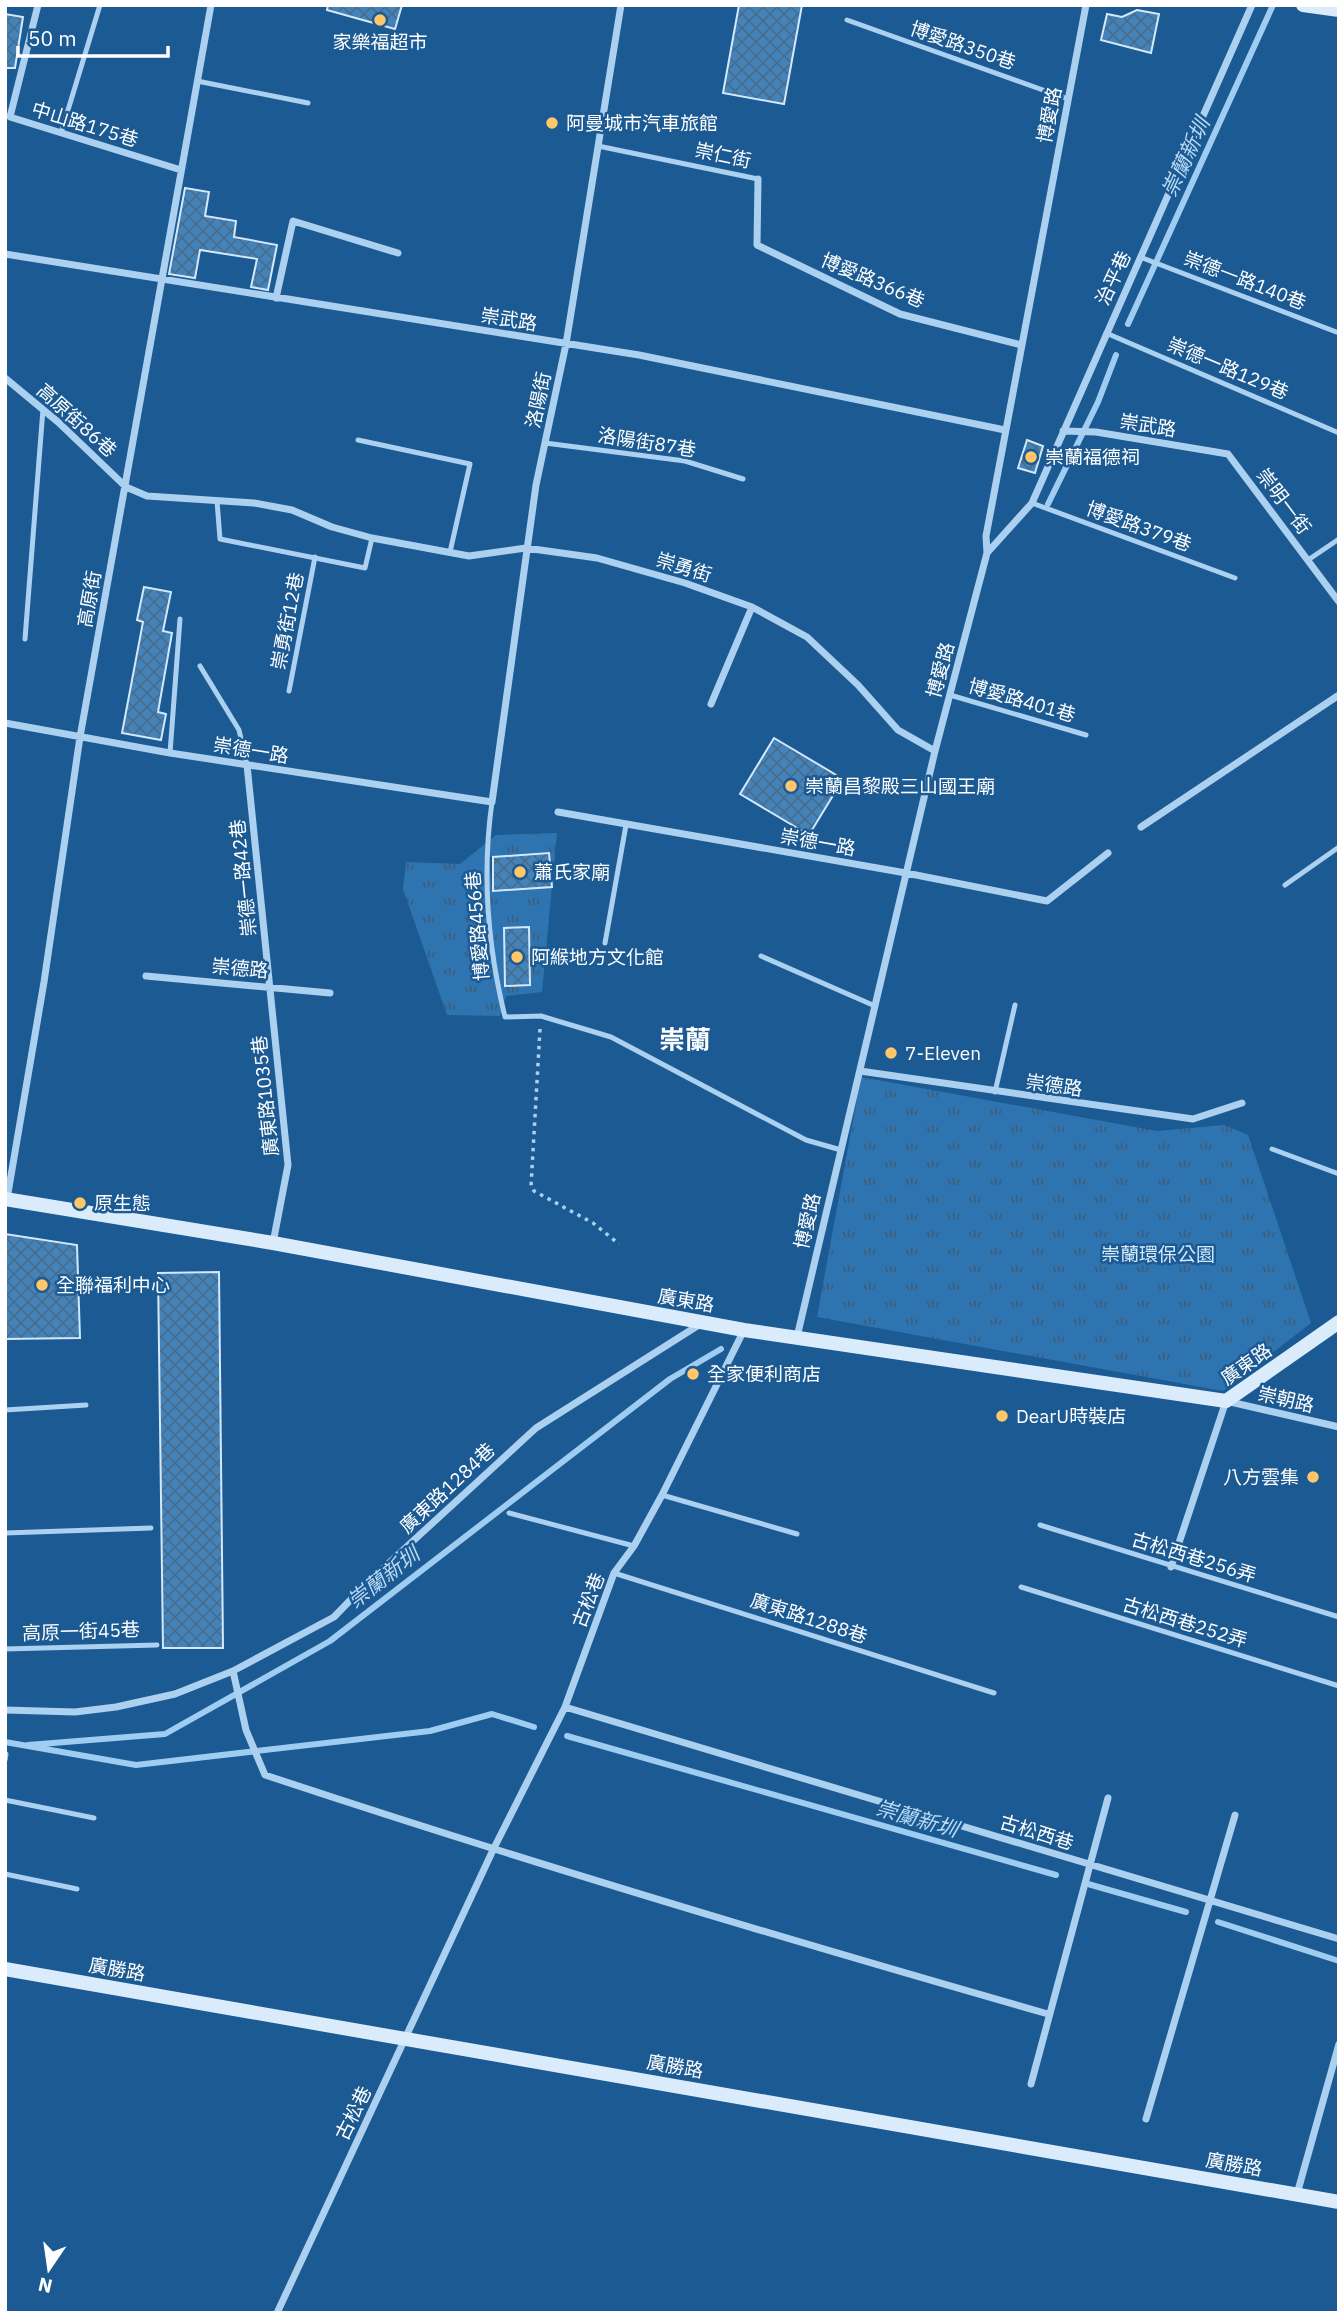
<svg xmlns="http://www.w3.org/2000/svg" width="1344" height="2318" viewBox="0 0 1344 2318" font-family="'IBM Plex Sans','Noto Sans TC',sans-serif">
<defs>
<pattern id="park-tufts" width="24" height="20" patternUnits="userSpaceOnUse" patternTransform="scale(1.75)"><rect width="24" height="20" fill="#2e74b1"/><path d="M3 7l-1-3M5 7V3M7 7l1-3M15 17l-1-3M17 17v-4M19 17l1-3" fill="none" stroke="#3e5e79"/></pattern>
<pattern id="building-cross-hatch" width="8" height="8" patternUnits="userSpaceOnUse" patternTransform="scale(1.75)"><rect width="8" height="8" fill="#4483ba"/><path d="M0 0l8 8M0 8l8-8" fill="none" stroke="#476d8e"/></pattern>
</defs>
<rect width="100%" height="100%" fill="#1b5a93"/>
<path fill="url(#park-tufts)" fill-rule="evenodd" d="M 557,833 L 542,992 L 506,996 L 500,1016 L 447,1015 L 403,889 L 406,862 L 460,864 L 496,835 ZM 549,853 L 551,887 L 492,891 L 489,857 ZM 504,928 L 528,928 L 530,985 L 505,986 Z
M 861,1077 L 1157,1131 L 1224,1125 L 1248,1135 L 1311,1323 L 1223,1391 L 817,1317 Z"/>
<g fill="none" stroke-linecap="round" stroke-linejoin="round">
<path stroke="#9fccf1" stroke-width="6" d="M 1128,324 L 1273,5
M 1048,504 L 1098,402 L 1116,355
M 567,1736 L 1056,1875
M 5,1742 L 136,1765 L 430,1731 L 492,1714 L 534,1727
M 28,1745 L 165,1734 L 330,1641 L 670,1379 L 721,1349
M 1088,1884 L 1186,1912
M 1218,1922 L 1339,1961"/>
</g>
<path fill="url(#building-cross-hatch)" stroke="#d3e8fb" stroke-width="2" d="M 328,5 L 402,5 L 395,29 L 327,10 Z
M 739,5 L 802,5 L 784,104 L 723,93 Z
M 1137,10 L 1159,14 L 1151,53 L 1101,40 L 1107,14 L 1122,17 Z
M 5,14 L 23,17 L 15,68 L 5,68 Z
M 185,188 L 209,192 L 205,216 L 236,221 L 234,237 L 277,245 L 268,290 L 251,287 L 257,259 L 200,250 L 195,278 L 169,274 Z
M 1027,440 L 1043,446 L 1035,473 L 1018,468 Z
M 144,587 L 171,592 L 163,631 L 172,633 L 158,712 L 166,714 L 161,740 L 122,733 L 143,622 L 137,620 Z
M 774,738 L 843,779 L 809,835 L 740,794 Z
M 549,853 L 552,887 L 493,891 L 493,857 Z
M 529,927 L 530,985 L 505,986 L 504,928 Z
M 5,1234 L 77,1245 L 80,1338 L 6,1339 Z
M 219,1272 L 223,1648 L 163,1648 L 158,1273 Z"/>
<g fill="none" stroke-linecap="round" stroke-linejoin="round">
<path stroke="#acd0ef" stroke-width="3.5" stroke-dasharray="3.5 5" stroke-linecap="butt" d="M 540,1029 L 531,1186 L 534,1191 L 593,1223 L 619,1244"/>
<path stroke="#acd0ef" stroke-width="5" d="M 847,20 L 1068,99
M 197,81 L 308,103
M 61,133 L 100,5
M 598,146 L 758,179
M 1140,257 L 1339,333
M 1106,333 L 1339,433
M 358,440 L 470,464 L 450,552
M 545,443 L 685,461 L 743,479
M 217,501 L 220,539 L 365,568 L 372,538
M 1032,503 L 1235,578
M 1308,560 L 1339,539
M 25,639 L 43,409
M 200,666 L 239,730 L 247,765
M 289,691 L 315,557
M 950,695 L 1086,735
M 170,753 L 180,619
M 492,802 C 482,873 488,948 505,1017 L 541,1016 L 611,1037 L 806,1140 L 841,1150
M 1285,885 L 1339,847
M 605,943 L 626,825
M 761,956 L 875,1006
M 995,1092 L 1015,1005
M 1272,1149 L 1339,1174
M 5,1410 L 86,1405
M 662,1495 L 797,1534
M 509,1513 L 634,1546
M 1040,1525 L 1339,1617
M 5,1533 L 151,1528
M 614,1573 L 994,1693
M 1021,1587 L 1339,1686
M 5,1649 L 157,1645
M 5,1760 L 6,1754
M 5,1800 L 94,1818
M 5,1874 L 77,1889"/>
<path stroke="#acd0ef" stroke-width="7" d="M 38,5 L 10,117 L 181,170
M 758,179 L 757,245 L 900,314 L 1021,345
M 5,254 L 639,355 L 1005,430
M 276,298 L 293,221 L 398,253
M 5,378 L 58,422 L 126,487 L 147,496 L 254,503 L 292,510 L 332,527 L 372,538 L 469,556 L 526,548 L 597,558 L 685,583 L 752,607 L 807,637 L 858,685 L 898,730 L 935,751
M 1063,431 L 1096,432 L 1228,454 L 1339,602
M 987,553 L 1032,503 L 1252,5
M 711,704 L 752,607
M 5,723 L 170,753 L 492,802 L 536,485 L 566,344 L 621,5
M 247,765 L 288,1165 L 273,1243
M 558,812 L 906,873 L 1047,901 L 1108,853
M 1141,827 L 1339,695
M 146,976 L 330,993
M 860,1071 L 1193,1119 L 1242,1103
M 7,1199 L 44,982 L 80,737 L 211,5
M 797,1337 L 935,751 L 987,553 L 986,536 L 1086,5
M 1171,1567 L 1226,1401 L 1339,1427
M 233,1671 L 246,1730 L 265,1775 C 524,1861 785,1939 1048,2014
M 565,1707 L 1339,1939
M 5,1710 L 75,1712 L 116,1707 L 175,1694 L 233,1671 L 334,1617 L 364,1586 L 536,1428 L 702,1323
M 1031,2084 L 1108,1798
M 1146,2119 L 1235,1815
M 1297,2194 L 1339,2044
M 277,2313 L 493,1850 L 565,1707 L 614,1573 L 634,1546 L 662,1495 L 744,1330"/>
<path stroke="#daebfb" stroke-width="14" d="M 1303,5 L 1339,10
M 5,1199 L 273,1243 L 744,1330 L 1226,1401 L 1339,1322
M 5,1969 L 1339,2202"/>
</g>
<g fill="#ffc76a" stroke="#1b5a93" stroke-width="2.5">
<circle cx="380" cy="20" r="7"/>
<circle cx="552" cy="123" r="7"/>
<circle cx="1031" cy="457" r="7"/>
<circle cx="791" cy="786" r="7"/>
<circle cx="520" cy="872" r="7"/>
<circle cx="517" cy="957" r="7"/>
<circle cx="891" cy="1053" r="7"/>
<circle cx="80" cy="1203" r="7"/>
<circle cx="42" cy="1285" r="7"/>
<circle cx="693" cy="1374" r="7"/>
<circle cx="1002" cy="1416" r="7"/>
<circle cx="1313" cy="1477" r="7"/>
</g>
<g text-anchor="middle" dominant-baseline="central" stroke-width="5" stroke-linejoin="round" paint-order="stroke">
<g font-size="19" fill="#fff" stroke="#1b5a93" text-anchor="start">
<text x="380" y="42" text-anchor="middle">家樂福超市</text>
<text x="566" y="123">阿曼城市汽車旅館</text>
<text x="1045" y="457">崇蘭福德祠</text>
<text x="805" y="786">崇蘭昌黎殿三山國王廟</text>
<text x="534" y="872">蕭氏家廟</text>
<text x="531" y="957">阿緱地方文化館</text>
<text x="905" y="1053">7-Eleven</text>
<text x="94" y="1203">原生態</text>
<text x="56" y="1285">全聯福利中心</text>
<text x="707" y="1374">全家便利商店</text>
<text x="1016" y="1416">DearU時裝店</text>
<text x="1299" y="1477" text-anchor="end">八方雲集</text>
</g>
<g font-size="19" fill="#fff" stroke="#1b5a93">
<text transform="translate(963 45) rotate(19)">博愛路350巷</text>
<text transform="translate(1049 115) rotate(-79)">博愛路</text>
<text transform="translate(85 124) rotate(17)">中山路175巷</text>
<text transform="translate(723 155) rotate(12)">崇仁街</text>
<text transform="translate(1113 278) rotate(-65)">治平巷</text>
<text transform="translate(873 280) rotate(23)">博愛路366巷</text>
<text transform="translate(1245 280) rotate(21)">崇德一路140巷</text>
<text transform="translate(509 319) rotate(9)">崇武路</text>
<text transform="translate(1228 368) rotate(23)">崇德一路129巷</text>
<text transform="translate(538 400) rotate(-78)">洛陽街</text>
<text transform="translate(77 420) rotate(42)">高原街86巷</text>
<text transform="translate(1148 425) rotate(9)">崇武路</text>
<text transform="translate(647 442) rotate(9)">洛陽街87巷</text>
<text transform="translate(1284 501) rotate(53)">崇明一街</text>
<text transform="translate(1139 526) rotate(20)">博愛路379巷</text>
<text transform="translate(684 567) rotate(17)">崇勇街</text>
<text transform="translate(89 599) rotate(-80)">高原街</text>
<text transform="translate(287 621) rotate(-79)">崇勇街12巷</text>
<text transform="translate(940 670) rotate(-75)">博愛路</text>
<text transform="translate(1022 700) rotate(16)">博愛路401巷</text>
<text transform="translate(251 750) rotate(9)">崇德一路</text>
<text transform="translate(818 842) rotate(10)">崇德一路</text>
<text transform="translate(243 878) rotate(-96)">崇德一路42巷</text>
<text transform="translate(477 926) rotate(-95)">博愛路456巷</text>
<text transform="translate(240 968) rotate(5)">崇德路</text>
<text transform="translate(1054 1085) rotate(8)">崇德路</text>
<text transform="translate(265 1096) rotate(-96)">廣東路1035巷</text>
<text transform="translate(807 1221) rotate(-77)">博愛路</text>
<text transform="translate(686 1300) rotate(10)">廣東路</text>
<text transform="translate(1246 1364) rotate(-35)">廣東路</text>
<text transform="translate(1286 1399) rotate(13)">崇朝路</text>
<text transform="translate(447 1488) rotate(-43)">廣東路1284巷</text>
<text transform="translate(1194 1557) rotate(17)">古松西巷256弄</text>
<text transform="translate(588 1600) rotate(-69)">古松巷</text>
<text transform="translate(809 1618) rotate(18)">廣東路1288巷</text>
<text transform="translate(1185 1622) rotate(17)">古松西巷252弄</text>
<text transform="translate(81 1631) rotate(-2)">高原一街45巷</text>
<text transform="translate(1037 1832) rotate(17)">古松西巷</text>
<text transform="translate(117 1969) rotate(10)">廣勝路</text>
<text transform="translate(675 2066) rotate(10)">廣勝路</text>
<text transform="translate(353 2113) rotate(-64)">古松巷</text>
<text transform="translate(1234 2164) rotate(10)">廣勝路</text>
</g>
<g font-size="19" fill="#d3e8fb" stroke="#1b5a93">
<text x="1158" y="1254">崇蘭環保公園</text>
</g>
<g font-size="21" font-style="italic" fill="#b9daf6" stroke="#1b5a93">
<text transform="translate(1185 157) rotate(-65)">崇蘭新圳</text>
<text transform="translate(383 1577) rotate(-38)">崇蘭新圳</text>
<text transform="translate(917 1818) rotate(16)">崇蘭新圳</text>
</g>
<g font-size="26" font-weight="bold" fill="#fff" stroke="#1b5a93">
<text x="685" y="1039">崇蘭</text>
</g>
</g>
<rect width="1344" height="2318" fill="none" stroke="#ffffff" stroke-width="14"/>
<g transform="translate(49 2269) rotate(193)" stroke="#1b5a93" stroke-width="5" paint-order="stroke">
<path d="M0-5L12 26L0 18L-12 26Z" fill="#ffffff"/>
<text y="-10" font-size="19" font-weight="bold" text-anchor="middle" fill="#ffffff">N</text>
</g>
<path d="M18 46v10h150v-10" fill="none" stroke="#ffffff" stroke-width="3.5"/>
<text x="28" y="46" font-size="21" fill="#ffffff" stroke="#1b5a93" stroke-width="5" paint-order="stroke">50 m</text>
</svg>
